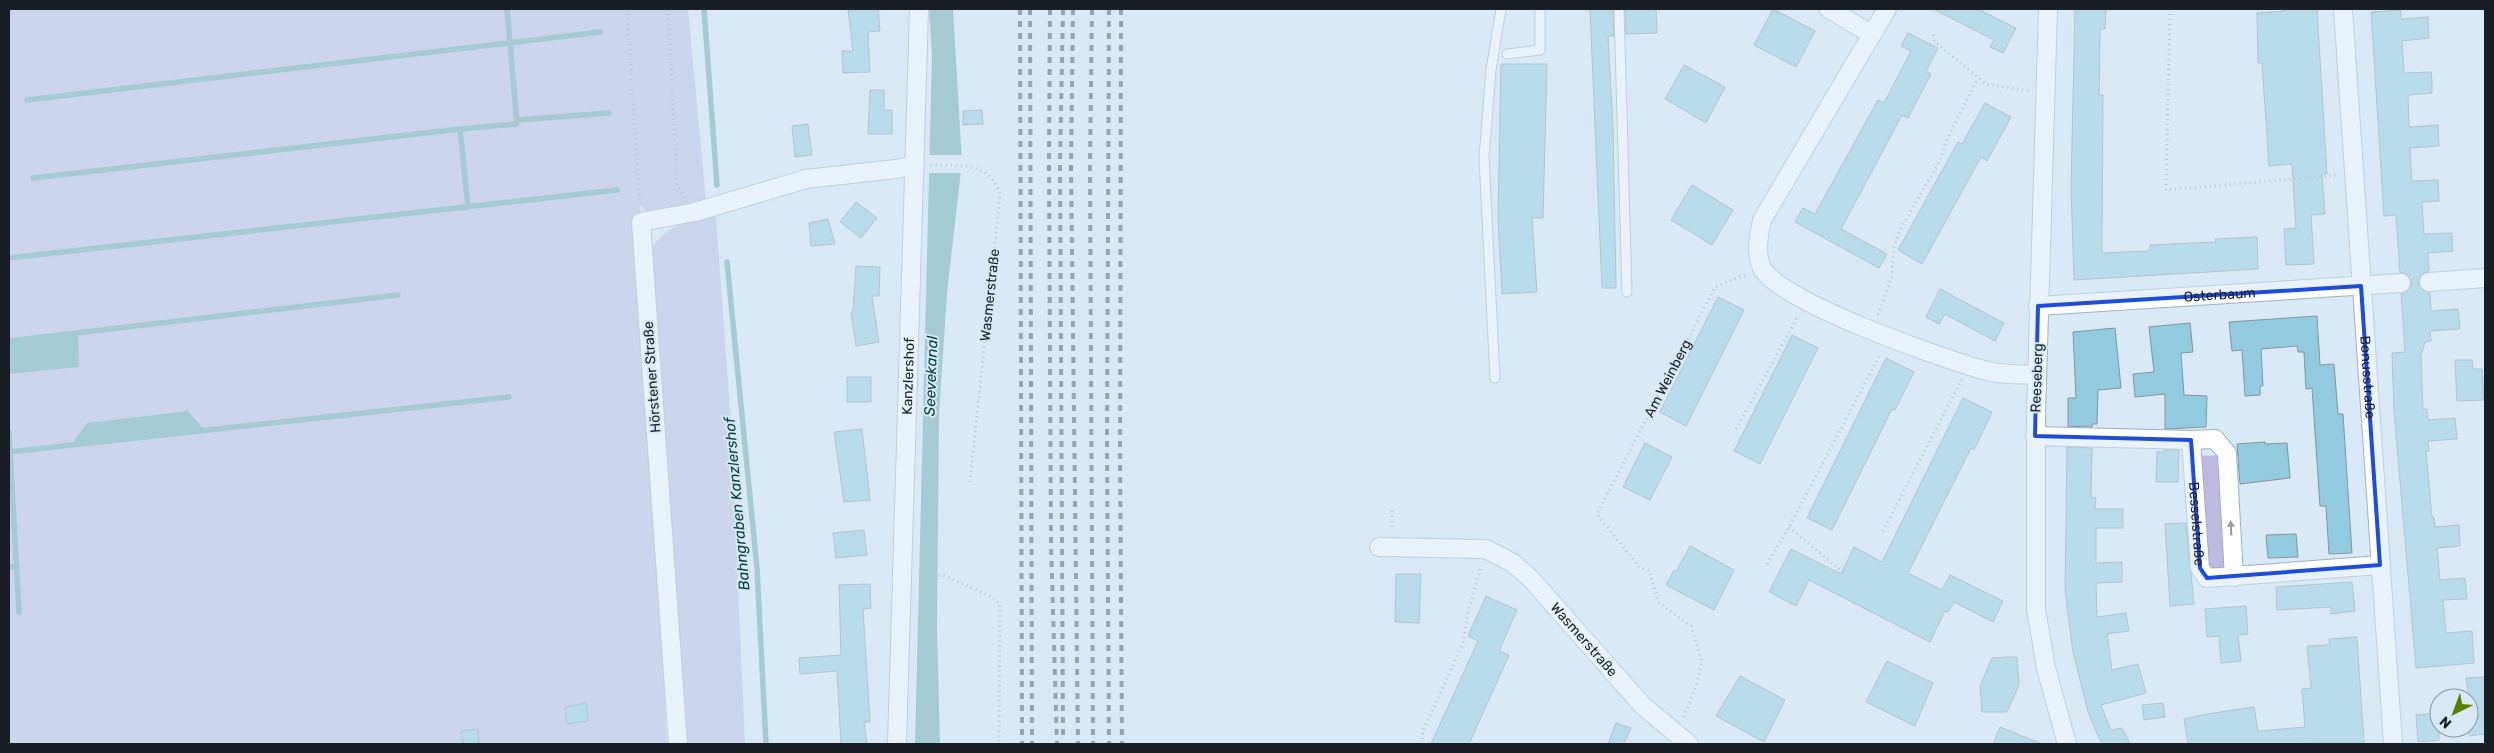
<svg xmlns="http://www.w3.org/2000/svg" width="2494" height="753" viewBox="0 0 2494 753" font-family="Rubik,sans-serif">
<rect width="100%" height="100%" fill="#d9e9f7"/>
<path fill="#bfbadf" d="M 9,9 L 688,9 L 706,201 L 653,215 L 643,209 L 640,204 L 667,744 L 9,744 Z
M 716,217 L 731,424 L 745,744 L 687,744 L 651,249 C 666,226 689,218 716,217 Z
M 2223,455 L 2230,568 L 2205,569 L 2199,456 Z"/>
<path fill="#67a6a8" d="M 929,9 L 953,9 L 962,162 L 947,293 L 939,415 L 937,629 L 940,744 L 915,744 L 932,54 Z
M 78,333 L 79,367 L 9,374 L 9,341 Z
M 188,411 L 205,431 L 70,446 L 87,423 Z"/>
<path fill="#d9e9f7" d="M 927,155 L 964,155 L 963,173 L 927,173 Z"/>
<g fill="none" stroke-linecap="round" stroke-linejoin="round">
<path stroke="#67a6a8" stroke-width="5.5" d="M 704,9 L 717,185
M 27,100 L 600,32
M 517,120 L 609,113
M 33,178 L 460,129
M 468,207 L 460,129 L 517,124 L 507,9
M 9,258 L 617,190
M 727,262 L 757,568 L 766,744
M 9,341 L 398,295
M 9,432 L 19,612
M 9,452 L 509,397
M 9,567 L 16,567"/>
</g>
<path fill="#93cce0" stroke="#82979e" d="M 848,9 L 878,9 L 880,31 L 868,32 L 870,72 L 843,73 L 842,51 L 853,51 Z
M 1590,9 L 1613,9 L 1614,36 L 1608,36 L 1613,128 L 1616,288 L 1602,288 Z
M 1625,9 L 1656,9 L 1657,33 L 1626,34 Z
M 1773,9 L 1815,31 L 1796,67 L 1754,45 Z
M 1933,9 L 1978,9 L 2016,28 L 2003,53 L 1990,47 L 1994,40 Z
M 2075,9 L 2106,9 L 2105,29 L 2100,29 L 2099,95 L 2103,95 L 2102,253 L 2150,251 L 2150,245 L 2216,242 L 2215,239 L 2257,237 L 2258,269 L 2074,280 L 2071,189 Z
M 2285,9 L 2317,9 L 2327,174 L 2322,174 L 2325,214 L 2311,215 L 2314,264 L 2286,265 L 2284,229 L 2296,228 L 2292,164 L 2269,166 L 2262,63 L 2258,63 L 2257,13 L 2285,11 Z
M 2401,10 L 2401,19 L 2428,17 L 2429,38 L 2402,41 L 2404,73 L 2431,72 L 2432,82 L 2432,93 L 2408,95 L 2409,127 L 2438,125 L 2439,146 L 2410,148 L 2412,181 L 2438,180 L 2439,201 L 2422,202 L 2424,234 L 2452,233 L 2453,251 L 2428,253 L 2429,271 L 2423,274 L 2418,283 L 2424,291 L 2430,293 L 2431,311 L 2458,309 L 2460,329 L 2430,331 L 2431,341 L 2425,342 L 2421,356 L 2423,409 L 2427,409 L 2428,420 L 2455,418 L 2457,439 L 2428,441 L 2429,451 L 2426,451 L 2432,517 L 2434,517 L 2435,527 L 2459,525 L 2460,546 L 2437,548 L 2440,580 L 2465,578 L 2467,599 L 2443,600 L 2446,633 L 2472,631 L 2474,663 L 2416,668 L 2394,411 L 2392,353 L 2405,352 L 2401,294 L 2410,288 L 2412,282 L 2406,274 L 2400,272 L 2396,215 L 2384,216 L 2371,12 Z
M 1908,33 L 1938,48 L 1926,71 L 1931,74 L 1908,118 L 1902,115 L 1841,229 L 1887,254 L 1879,268 L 1795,222 L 1803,208 L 1815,214 L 1878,100 L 1884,103 L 1911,51 L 1901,46 Z
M 1501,64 L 1547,64 L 1543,218 L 1532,218 L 1537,292 L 1502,294 L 1498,218 Z
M 1684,65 L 1725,87 L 1706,123 L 1665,99 Z
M 870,90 L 884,90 L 884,110 L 892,110 L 892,134 L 868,134 Z
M 1985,103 L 2011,117 L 1987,161 L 1981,157 L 1922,264 L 1898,250 L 1958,142 L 1962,144 Z
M 982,110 L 983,124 L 963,125 L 963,111 Z
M 808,124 L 812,155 L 795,157 L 792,126 Z
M 1692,185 L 1733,210 L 1712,245 L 1671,220 Z
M 856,202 L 877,218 L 861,238 L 840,222 Z
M 828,219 L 835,244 L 811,246 L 809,223 Z
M 856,266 L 880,267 L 879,296 L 872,296 L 879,342 L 856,346 L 851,312 L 853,311 Z
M 1940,289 L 2004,323 L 1995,341 L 1945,314 L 1939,324 L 1926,317 Z
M 1718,297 L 1744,310 L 1686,426 L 1660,412 Z
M 2317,316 L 2320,365 L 2334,364 L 2338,414 L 2343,414 L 2352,553 L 2329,554 L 2326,506 L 2320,506 L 2312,388 L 2306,389 L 2304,352 L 2298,352 L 2297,346 L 2261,349 L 2263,386 L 2260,386 L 2260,395 L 2245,396 L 2242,350 L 2232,351 L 2229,322 Z
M 2190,323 L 2193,352 L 2181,353 L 2184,395 L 2207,396 L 2206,427 L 2165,429 L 2165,394 L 2135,397 L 2133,374 L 2154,372 L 2149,327 Z
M 2115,328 L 2121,388 L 2098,390 L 2097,424 L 2092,424 L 2092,427 L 2068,426 L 2068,398 L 2076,398 L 2073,332 Z
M 1792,335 L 1818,348 L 1760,464 L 1734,451 Z
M 1886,358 L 1914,372 L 1895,410 L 1892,409 L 1832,530 L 1807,518 Z
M 2455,360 L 2472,360 L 2473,369 L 2482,369 L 2484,400 L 2457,401 Z
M 847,377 L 871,377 L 871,402 L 847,402 Z
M 1963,398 L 1992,412 L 1974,450 L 1971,448 L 1908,573 L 1942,590 L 1950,575 L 2003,601 L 1993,622 L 1954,602 L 1948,612 L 1945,611 L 1930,642 L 1809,580 L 1796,606 L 1769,592 L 1791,549 L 1841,574 L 1854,547 L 1882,562 Z
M 862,429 L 870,500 L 844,502 L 834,432 Z
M 2265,442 L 2265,444 L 2287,443 L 2290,478 L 2240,484 L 2237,444 Z
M 1645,443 L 1672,457 L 1650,500 L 1623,487 Z
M 2067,447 L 2092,448 L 2091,497 L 2096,498 L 2095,509 L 2123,509 L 2123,528 L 2096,528 L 2096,563 L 2122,562 L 2122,582 L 2096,583 L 2097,617 L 2126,613 L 2129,631 L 2107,634 L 2112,670 L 2138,664 L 2146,693 L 2101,705 L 2111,730 L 2122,728 L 2130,744 L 2103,744 L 2100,741 L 2088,712 L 2073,652 L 2065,590 Z
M 2164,450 L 2179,450 L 2178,482 L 2156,482 L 2157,452 L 2164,452 Z
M 2186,523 L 2194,604 L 2170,606 L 2165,524 Z
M 864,530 L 867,555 L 836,558 L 833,533 Z
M 2296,534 L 2298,557 L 2268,558 L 2266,535 Z
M 1690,546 L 1734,570 L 1714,610 L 1666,585 L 1674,570 L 1676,572 Z
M 1396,574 L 1421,574 L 1419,623 L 1395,622 Z
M 2352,582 L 2355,611 L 2331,614 L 2331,607 L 2277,610 L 2276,587 Z
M 870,584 L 871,608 L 863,609 L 870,722 L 864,722 L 867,744 L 841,744 L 837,671 L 800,674 L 799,658 L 841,655 L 839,585 Z
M 1486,596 L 1517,610 L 1499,651 L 1509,655 L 1469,744 L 1431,744 L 1478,641 L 1468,636 Z
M 2246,606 L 2248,634 L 2238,635 L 2241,661 L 2221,663 L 2219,636 L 2207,637 L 2205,609 Z
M 2357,637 L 2364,743 L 2188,744 L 2184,719 L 2207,714 L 2254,707 L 2258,731 L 2305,727 L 2302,689 L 2311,688 L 2307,646 L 2330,645 L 2329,639 Z
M 2007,657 L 2017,657 L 2019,685 L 2007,712 L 1982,712 L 1980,686 L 1992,658 Z
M 1887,661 L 1933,683 L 1915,726 L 1866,702 Z
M 1740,676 L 1785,700 L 1764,742 L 1716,716 Z
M 2485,677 L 2485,734 L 2469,736 L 2469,698 L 2466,678 Z
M 586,703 L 588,721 L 567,724 L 565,707 Z
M 2163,703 L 2165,717 L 2144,720 L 2142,705 Z
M 2439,713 L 2439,740 L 2418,742 L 2416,715 Z
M 1616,723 L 1631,728 L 1624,744 L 1608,744 Z
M 2000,727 L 2042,744 L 1993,744 Z
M 478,729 L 479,744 L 463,744 L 461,731 Z"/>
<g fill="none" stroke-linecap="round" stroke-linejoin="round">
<defs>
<path id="lane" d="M 1619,9 L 1627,292
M 1507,54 L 1540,50 L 1540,9
M 1495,378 L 1484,157 L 1491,70 L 1501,9"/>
<g id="street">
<path d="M 1829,9 L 1871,34"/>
<path d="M 1887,9 L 1762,220 C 1759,234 1755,254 1762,268 C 1780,302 1943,359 1984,370 C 2001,375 2019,375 2037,374"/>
<path d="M 2048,9 L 2036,415 L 2036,609 L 2046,668 L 2067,744"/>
<path id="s2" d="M 2343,9 L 2393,744"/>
<path d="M 2429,282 L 2485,278"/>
<path id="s3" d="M 2038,306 L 2401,283"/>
<path d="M 2035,436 L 2191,440 L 2215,439 L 2227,453 L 2234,577"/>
<path id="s4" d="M 2191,440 L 2200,568 L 2207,578 L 2380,565"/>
<path id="s5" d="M 1379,547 L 1486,549 L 1513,563 L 1531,579 L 1643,706 L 1689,744"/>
<path d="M 678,744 L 641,222 L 695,212 L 806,179 L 896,169 L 915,165"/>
<path id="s6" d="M 897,744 L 919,9"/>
</g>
</defs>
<use href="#lane" stroke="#a0b0be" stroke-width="11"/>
<use href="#street" stroke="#a0b0be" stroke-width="20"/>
<g stroke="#8f9ba6" stroke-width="3" stroke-dasharray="1 4" stroke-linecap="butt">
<path d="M 627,9 L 640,206"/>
<path d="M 668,9 L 677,186 L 685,198"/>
<path d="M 2170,9 L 2166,190 L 2338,175"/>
<path d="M 1933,35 L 1935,42 L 1986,84 L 2029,91"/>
<path d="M 931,165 C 957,165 992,162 1000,195 L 970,482"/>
<path d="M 1878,315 L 1892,276 L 1894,245 L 1901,228 L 1938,164 L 1947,139 L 1978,78"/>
<path d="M 1736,429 L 1798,316"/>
<path d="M 1392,511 L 1392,531"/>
<path d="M 1789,527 L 1844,573"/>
<path d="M 1883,531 L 1962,379"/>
<path d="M 1767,564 L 1789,527 L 1881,353"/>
<path d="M 919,578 L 943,575 L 992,597 L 1000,604 L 999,744"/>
<path id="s1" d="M 1684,717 L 1697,683 L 1702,661 L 1691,626 L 1658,602 L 1649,570 L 1640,568 L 1597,514 L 1715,287 L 1747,274"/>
<path d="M 1421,744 L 1423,731 L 1463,643 L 1469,608 L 1481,567"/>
</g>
<use href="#lane" stroke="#fff" stroke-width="9"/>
<use href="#street" stroke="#fff" stroke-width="18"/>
<path stroke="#495158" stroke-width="4" stroke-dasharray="6 6" stroke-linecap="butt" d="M 1020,9 L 1022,744
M 1030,9 L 1032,744
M 1050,9 L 1049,163 L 1051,543 L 1057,744
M 1063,9 L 1060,163 L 1063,736
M 1073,9 L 1071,165 L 1078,744
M 1092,9 L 1090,166 L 1093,744
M 1109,9 L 1107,443 L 1109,744
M 1121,9 L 1120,452 L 1122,744"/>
</g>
<defs><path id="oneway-solid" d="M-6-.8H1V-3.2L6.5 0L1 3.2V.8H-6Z" transform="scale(1.25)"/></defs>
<use fill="#979a9c" href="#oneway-solid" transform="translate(2231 528) rotate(-93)"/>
<path d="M0 0H2494V753H0ZM 2361,286 L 2380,565 L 2207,578 L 2200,568 L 2191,440 L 2035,436 L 2038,306 Z" fill="#d9e9f7" fill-opacity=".55" fill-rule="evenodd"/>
<path fill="none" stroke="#1d4ed8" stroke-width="4" stroke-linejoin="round" d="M 2361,286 L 2380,565 L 2207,578 L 2200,568 L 2191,440 L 2035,436 L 2038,306 Z"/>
<g text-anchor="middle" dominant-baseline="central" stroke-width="4" stroke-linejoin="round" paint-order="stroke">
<g font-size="14" fill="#181e23" stroke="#d9e9f7">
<text transform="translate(990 295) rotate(-84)">Wasmerstraße</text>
<text stroke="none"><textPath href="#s3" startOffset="182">Osterbaum</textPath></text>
<text stroke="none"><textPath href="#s6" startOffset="368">Kanzlershof</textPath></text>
<text transform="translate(652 377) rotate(-94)">Hörstener Straße</text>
<text stroke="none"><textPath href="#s2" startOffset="369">Bonusstraße</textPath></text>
<text stroke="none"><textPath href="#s1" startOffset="401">Am Weinberg</textPath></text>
<text transform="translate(2037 378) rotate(-88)">Reeseberg</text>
<text stroke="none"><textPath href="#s4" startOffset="84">Besselstraße</textPath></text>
<text stroke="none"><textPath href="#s5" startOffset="242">Wasmerstraße</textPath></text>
</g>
<g font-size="15" font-style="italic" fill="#003e40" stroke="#d9e9f7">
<text transform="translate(931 376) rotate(-88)">Seevekanal</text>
<text transform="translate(737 504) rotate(-95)">Bahngraben Kanzlershof</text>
</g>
</g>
<rect width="2494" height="753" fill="none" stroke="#181e23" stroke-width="20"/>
<g transform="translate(2454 713) rotate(222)"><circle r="24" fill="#d9e9f7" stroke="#8c98a2"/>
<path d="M0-4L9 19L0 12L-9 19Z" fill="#598000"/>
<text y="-8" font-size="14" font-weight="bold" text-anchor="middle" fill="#181e23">N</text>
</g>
</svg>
